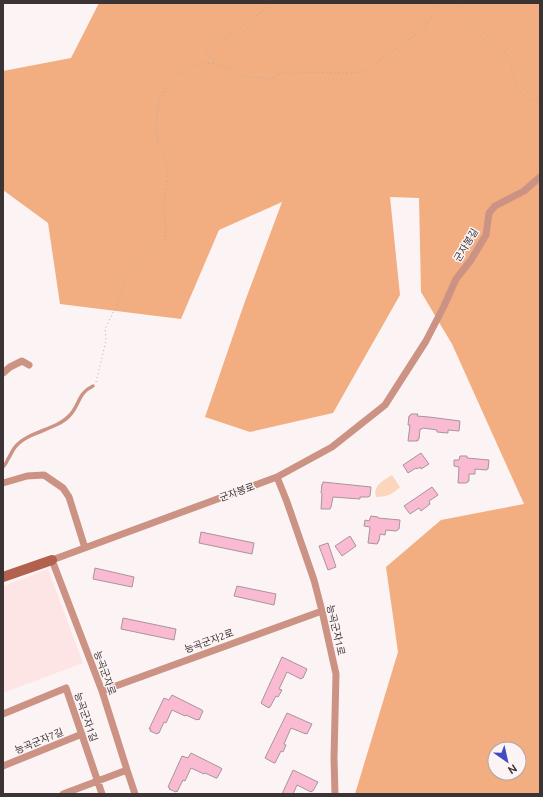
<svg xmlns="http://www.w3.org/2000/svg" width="543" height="797" viewBox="0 0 543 797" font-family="Ubuntu,'Noto Sans KR',sans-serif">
<rect width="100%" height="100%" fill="#fcf4f4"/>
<path fill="#fde5e6" d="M 48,569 L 83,663 L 3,693 L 3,586 Z"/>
<path fill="#fbd5bc" d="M 392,475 L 400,487 C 393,494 386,497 376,497 C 373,485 383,481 392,475 Z"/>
<path fill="#f2ae80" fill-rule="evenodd" d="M 99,3 L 540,3 L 540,794 L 355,794 L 398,652 L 386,567 L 441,520 L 524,504 L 452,344 L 421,292 L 419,198 L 390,197 L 400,295 L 333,413 L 250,432 L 205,417 L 244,304 L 282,202 L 219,230 L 181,319 L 60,304 L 48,223 L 3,190 L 3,71 L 71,58 ZM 495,749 L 519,749 L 519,773 L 495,773 Z"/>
<path fill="#fabad2" stroke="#a7959b" d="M 411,414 L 418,414 L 417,416 L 429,417 L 460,421 L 459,431 L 448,430 L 448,433 L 437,432 L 437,430 L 423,428 L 422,429 L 420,429 L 419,439 L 418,439 L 418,441 L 417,440 L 417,441 L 408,441 L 410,425 L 408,425 L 409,416 L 410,416 Z
M 421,453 L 429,464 L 421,469 L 420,467 L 417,469 L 416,468 L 408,473 L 403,465 Z
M 460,456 L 467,456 L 467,458 L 489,460 L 488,469 L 486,470 L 475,469 L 475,474 L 469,474 L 469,481 L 468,481 L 468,482 L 466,483 L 458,483 L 459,467 L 454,466 L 454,460 L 459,460 Z
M 323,482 L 371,487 L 370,496 L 368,497 L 360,497 L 360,499 L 333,497 L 331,507 L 330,509 L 321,509 L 322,493 L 321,493 L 322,484 L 323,484 Z
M 432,487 L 438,495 L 429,501 L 430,504 L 421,511 L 419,508 L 410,514 L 404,506 Z
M 371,516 L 378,517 L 378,518 L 400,520 L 399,529 L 396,531 L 386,530 L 385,535 L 380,534 L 379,541 L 378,541 L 378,543 L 377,544 L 368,543 L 370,527 L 364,526 L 365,520 L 369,521 Z
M 201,532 L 254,543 L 252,554 L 199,543 Z
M 350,536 L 356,546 L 342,556 L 335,546 Z
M 328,543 L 336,567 L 328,570 L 319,546 Z
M 95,568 L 134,577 L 132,587 L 93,579 Z
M 237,586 L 276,594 L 274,605 L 234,596 Z
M 123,618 L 176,629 L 174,640 L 121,629 Z
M 282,657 L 307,669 L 303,678 L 302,678 L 301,679 L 287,672 L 279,689 L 282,690 L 278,697 L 276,696 L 270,707 L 269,707 L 269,708 L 262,704 L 261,703 Z
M 172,695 L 202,710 L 203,711 L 199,720 L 198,719 L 197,720 L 186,715 L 185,716 L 172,710 L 166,723 L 164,722 L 159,733 L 158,733 L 157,734 L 150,731 L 151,729 L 149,729 L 164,698 L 169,700 Z
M 287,713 L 312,724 L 307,734 L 306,733 L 306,734 L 291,728 L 284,744 L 286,745 L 283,752 L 281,751 L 275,763 L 274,763 L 265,758 Z
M 191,753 L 221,768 L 222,769 L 217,778 L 216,778 L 205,773 L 204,774 L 191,768 L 185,781 L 183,780 L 177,792 L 176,791 L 176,792 L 169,789 L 170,788 L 168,787 L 182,756 L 188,758 Z
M 293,770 L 318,782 L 313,791 L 312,791 L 311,792 L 297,785 L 293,794 L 282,794 Z"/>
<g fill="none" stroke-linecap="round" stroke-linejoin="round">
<path stroke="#b4acad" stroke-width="1" stroke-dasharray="1 3" stroke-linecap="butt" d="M 457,3 L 465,14 L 506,53 C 517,72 512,99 540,103
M 214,63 L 213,59 L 207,55 L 206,53 L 208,51 L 260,13 L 266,7 L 267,3
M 96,382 L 105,345 L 106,339 L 105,329 L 120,298 L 125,277 L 134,268 L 151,256 L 158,249 L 163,242 L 166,235 L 164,201 L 168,172 L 166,162 L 158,144 L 156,127 L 159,101 L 168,84 L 176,75 L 197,65 L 201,64 L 214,63 L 232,70 L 244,77 L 257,77 L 266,79 L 270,79 L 282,73 L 288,72 L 354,73 L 363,72 L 372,67 L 394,50 L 423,30 L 428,22 L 440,3"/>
<path stroke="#cc9385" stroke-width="3.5" d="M 3,467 C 5,465 7,462 8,459 C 11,455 12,450 16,446 C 29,431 57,430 70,415 C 80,404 78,393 93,386"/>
<path stroke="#cc9385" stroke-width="7" d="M 3,373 L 10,367 L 22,361 L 29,365
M 277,477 L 287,502 L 314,580 L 322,611 L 336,674 L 334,758 L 335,794
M 3,483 L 27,476 L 44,475 L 63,488 L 69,497 L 85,548
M 102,691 L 322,611
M 3,714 L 66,688 L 102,794
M 3,766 L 82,734
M 63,794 L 127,770
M 135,794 L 127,770 L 102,691 L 52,560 L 277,477 L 332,447 L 385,405 L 426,341 L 444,306 L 456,279 L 471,260 L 486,235 L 489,213 L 495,206 L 524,191 L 540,177"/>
<path stroke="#b2614e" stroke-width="10" d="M 3,577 L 52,560"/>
</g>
<g text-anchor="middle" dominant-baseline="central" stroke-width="3" stroke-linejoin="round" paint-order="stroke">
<g font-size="10" fill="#3b3334" stroke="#fcf4f4">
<text transform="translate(466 245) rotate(-59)">군자봉길</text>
<text transform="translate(237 492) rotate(-20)">군자봉로</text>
<text transform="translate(336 630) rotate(77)">능곡군자1로</text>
<text transform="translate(209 641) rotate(-20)">능곡군자2로</text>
<text transform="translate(105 673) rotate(70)">능곡군자로</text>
<text transform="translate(86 717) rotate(71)">능곡군자1길</text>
<text transform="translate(39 741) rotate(-22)">능곡군자7길</text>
</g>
</g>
<rect width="543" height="797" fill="none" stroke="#3b3334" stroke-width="8"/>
<g transform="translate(507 761) rotate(146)"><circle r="19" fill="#fcf4f4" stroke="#afa7a7"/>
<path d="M0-3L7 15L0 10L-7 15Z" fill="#434bc0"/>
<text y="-6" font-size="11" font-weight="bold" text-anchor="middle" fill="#3b3334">N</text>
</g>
</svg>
